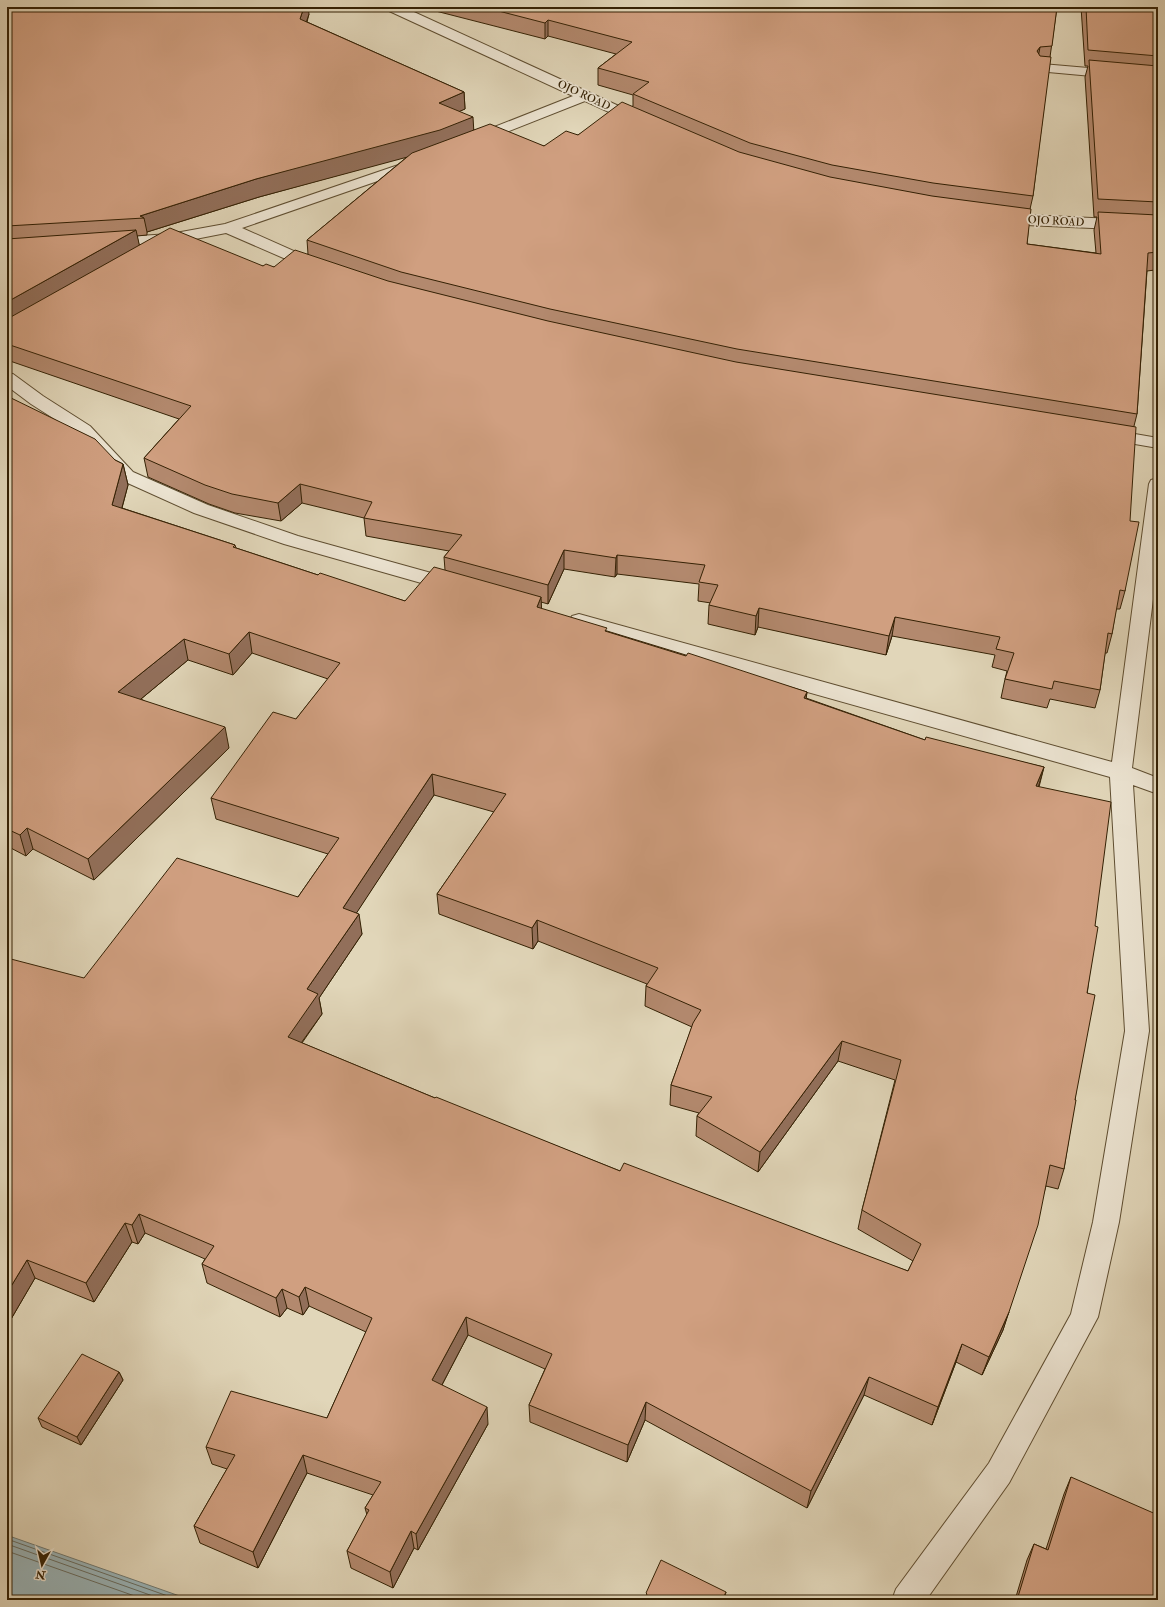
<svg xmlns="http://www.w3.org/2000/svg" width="1165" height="1607" viewBox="0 0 1165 1607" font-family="'IM FELL Double Pica',serif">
<rect width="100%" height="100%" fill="#e1d6b9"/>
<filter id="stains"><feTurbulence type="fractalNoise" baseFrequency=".005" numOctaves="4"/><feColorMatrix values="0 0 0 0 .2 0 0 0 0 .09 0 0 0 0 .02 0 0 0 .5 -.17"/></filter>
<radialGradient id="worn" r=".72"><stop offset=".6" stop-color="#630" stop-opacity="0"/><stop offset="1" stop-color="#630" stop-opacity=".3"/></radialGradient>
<path fill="#9ab6bb" stroke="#717a72" d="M 7,1535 L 12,1537 L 191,1600 L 7,1600 Z"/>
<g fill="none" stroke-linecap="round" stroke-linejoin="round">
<path stroke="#676c60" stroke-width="1" d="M 7,1539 L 179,1600
M 7,1544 L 164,1600
M 7,1551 L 146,1600"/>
<defs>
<path id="minor" d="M 385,7 L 403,7 L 645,118 L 647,121 L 645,124 L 640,125 L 635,124 L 585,101 L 479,143 L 474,144 L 469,143 L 467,140 L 469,137 L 573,96 L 387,10 Z
M 1042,64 L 1158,74 L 1158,82 L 1037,71 L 1035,68 L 1037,65 Z
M 416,159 L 421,160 L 423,163 L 421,166 L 242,228 L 323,264 L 325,267 L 323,270 L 317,272 L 311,270 L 226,233 L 175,243 L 160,250 L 154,248 L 152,245 L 108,248 L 102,246 L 100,243 L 102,240 L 108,238 L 170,234 L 225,224 Z
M 1000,211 L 1026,215 L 1158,221 L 1158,231 L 1026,225 L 995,219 L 992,216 L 995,213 Z
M 7,373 L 13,374 L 43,396 L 90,426 L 133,472 L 208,505 L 298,536 L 460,581 L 463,586 L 460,591 L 453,592 L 284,544 L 194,513 L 121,480 L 78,434 L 31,404 L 7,386 Z
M 1106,429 L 1158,438 L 1158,448 L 1100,438 L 1097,434 L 1100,430 Z
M 1158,478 L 1158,559 L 1132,768 L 1158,778 L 1158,794 L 1133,785 L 1149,1031 L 1119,1222 L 1098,1317 L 1009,1483 L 926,1600 L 892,1600 L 896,1589 L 989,1463 L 1071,1314 L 1093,1222 L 1125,1031 L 1110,777 L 572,626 L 569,621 L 572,616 L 579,614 L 1112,762 L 1149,484 L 1151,480 Z"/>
</defs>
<use href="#minor" stroke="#5f4e31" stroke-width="2"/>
<use href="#minor" fill="#ece4d2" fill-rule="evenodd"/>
</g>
<path fill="#b3896e" stroke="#342104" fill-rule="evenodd" d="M 7,7 L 309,14 L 307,22 L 464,92 L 465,109 L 459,111 L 474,130 L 544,146 L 578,135 L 633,106 L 633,95 L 598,85 L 598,68 L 616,54 L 548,36 L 545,39 L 420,7 L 1057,7 L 1050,57 L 1033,196 L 1030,209 L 1027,244 L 1096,253 L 1094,230 L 1097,217 L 1094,217 L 1085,77 L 1088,66 L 1085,66 L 1081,7 L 1158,7 L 1158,287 L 1155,270 L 1147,271 L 1137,414 L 1134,426 L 1125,591 L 1120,609 L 1116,609 L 1112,634 L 1107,653 L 1105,653 L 1100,690 L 1095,708 L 1050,699 L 1047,708 L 1001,698 L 1005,679 L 1007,671 L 992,667 L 995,655 L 892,636 L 886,655 L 758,627 L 755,635 L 708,624 L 709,605 L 711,603 L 698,601 L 699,584 L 617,574 L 615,577 L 564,569 L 548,604 L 541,602 L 541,609 L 607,631 L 807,692 L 806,698 L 925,740 L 1044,767 L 1039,787 L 1095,926 L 1075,1100 L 1064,1169 L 1058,1189 L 1046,1186 L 1003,1330 L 982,1375 L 956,1362 L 932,1425 L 864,1395 L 807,1508 L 645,1420 L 627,1462 L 530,1422 L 529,1405 L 545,1369 L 468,1335 L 442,1385 L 488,1424 L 418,1550 L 414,1548 L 393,1588 L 351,1568 L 347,1551 L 367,1515 L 365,1508 L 373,1495 L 307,1473 L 258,1568 L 200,1543 L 194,1526 L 227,1469 L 212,1464 L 206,1447 L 327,1418 L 366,1332 L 309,1306 L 303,1315 L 287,1308 L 280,1317 L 207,1283 L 202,1264 L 205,1259 L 145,1233 L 138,1244 L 132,1242 L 94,1302 L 35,1278 L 7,1326 L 84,978 L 298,897 L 328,854 L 216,819 L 211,798 L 296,719 L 328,679 L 252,653 L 233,675 L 188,660 L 141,699 L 229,748 L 94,880 L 33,849 L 26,856 L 7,846 L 7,396 L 115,460 L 123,464 L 128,485 L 122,508 L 235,545 L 236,548 L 318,575 L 405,601 L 445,570 L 444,557 L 449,551 L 366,536 L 364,518 L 302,503 L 281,521 L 235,513 L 209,504 L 148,477 L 144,458 L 179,419 L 7,360 ZM 408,156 L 307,240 L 308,254 L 274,267 L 263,266 L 139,245 L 137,236 L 147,235 L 147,232 L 259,197 ZM 434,795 L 494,812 L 437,894 L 439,914 L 533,949 L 538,941 L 647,984 L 646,986 L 645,1006 L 692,1027 L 671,1085 L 670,1105 L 699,1113 L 697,1116 L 696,1136 L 758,1172 L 838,1061 L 895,1080 L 862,1210 L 858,1229 L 913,1261 L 908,1271 L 620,1171 L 435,1098 L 302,1043 L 322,1014 L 319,998 L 362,934 L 356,913 Z
M 1158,1146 L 1158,1205 L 1154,1204 Z
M 119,1372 L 123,1380 L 81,1445 L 42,1427 L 38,1418 Z
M 1071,1477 L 1158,1600 L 1015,1600 L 1027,1560 L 1034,1544 L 1046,1549 L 1064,1494 Z"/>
<path fill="#926f5a" stroke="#342104" d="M 304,7 L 308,7 L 309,14 L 302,35 L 300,19 Z
M 548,20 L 548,36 L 545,39 L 545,23 Z
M 1040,47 L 1037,64 L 1037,51 Z
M 464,92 L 465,109 L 440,120 L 439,103 Z
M 473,117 L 474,134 L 441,148 L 259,197 L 147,232 L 144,218 L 140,216 L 256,179 Z
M 136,230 L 140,248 L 7,322 L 7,302 Z
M 123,464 L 128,485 L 117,526 L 112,505 Z
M 300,484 L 302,503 L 281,521 L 278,503 Z
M 564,550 L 564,569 L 548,604 L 548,585 Z
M 617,555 L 617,574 L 615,577 L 616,558 Z
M 541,597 L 542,618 L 537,607 Z
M 759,608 L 758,627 L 755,635 L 756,616 Z
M 895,617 L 892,636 L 886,655 L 889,636 Z
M 249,632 L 252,653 L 233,675 L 229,654 Z
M 184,639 L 188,660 L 124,713 L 118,692 Z
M 807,692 L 804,713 L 804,698 Z
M 225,727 L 229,748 L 94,880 L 88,859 Z
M 1044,767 L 1038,788 L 1036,786 Z
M 432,774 L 434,795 L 346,929 L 343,908 Z
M 27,828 L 33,849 L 26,856 L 20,835 Z
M 359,914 L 362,934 L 319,998 L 322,1014 L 291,1057 L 288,1037 L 307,989 Z
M 537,920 L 538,941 L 533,949 L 532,928 Z
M 842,1041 L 838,1061 L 758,1172 L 760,1152 Z
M 139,1214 L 145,1233 L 138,1244 L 132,1225 Z
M 125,1223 L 132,1242 L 94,1302 L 86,1283 Z
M 27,1260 L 35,1278 L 7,1326 L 7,1293 Z
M 305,1287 L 309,1306 L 303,1315 L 299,1297 Z
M 282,1289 L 287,1308 L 280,1317 L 276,1298 Z
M 1009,1312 L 1003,1330 L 982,1375 L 989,1357 Z
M 466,1317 L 468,1335 L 435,1398 L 432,1380 Z
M 962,1344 L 956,1362 L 932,1425 L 938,1407 Z
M 119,1372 L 123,1380 L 81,1445 L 77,1437 Z
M 869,1377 L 864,1395 L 807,1508 L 811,1491 Z
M 646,1402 L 645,1420 L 627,1462 L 628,1445 Z
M 487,1407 L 488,1424 L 418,1550 L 416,1534 Z
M 303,1455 L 307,1473 L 258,1568 L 253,1552 Z
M 411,1531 L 414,1548 L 393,1588 L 390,1572 Z
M 726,1592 L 724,1600 L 722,1600 Z"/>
<path fill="#d09f80" stroke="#342104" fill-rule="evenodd" d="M 7,7 L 304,7 L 300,19 L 464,92 L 439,103 L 473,117 L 440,130 L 256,179 L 140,216 L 144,218 L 7,226 Z
M 483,7 L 1057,7 L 1052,46 L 1040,47 L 1037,51 L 1040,56 L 1051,57 L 1033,196 L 933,183 L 832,165 L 750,143 L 633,94 L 649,82 L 598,68 L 632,42 L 548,20 L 545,23 Z
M 1086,7 L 1158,7 L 1158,56 L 1088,50 Z
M 1089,60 L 1158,66 L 1158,202 L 1098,199 Z
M 622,102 L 739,152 L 830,177 L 932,196 L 1031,209 L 1027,244 L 1101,254 L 1098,212 L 1158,215 L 1158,252 L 1148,253 L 1137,414 L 737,349 L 550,309 L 401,272 L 307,240 L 412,153 L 490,124 L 544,146 L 566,131 L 578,135 Z
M 170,228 L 263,266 L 266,264 L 274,267 L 295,250 L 388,281 L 548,321 L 736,362 L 1136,427 L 1130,521 L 1139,522 L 1125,591 L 1120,590 L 1112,634 L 1108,633 L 1100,690 L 1054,681 L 1052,689 L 1005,679 L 1014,653 L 996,649 L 1000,637 L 895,617 L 889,636 L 759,608 L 756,616 L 709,605 L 718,585 L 699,582 L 705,565 L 617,555 L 616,558 L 564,550 L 548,585 L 444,557 L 462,535 L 364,518 L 372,502 L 300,484 L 278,503 L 232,494 L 205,485 L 144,458 L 191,406 L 7,344 L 7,319 L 9,318 Z
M 136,230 L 7,302 L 7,239 Z
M 7,396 L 95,439 L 115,460 L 123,464 L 112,505 L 235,545 L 233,547 L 318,575 L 320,573 L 405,601 L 434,567 L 541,597 L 537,607 L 607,628 L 605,631 L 686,656 L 688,653 L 807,692 L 804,698 L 925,740 L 926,737 L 1044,767 L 1036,786 L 1111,802 L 1095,926 L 1098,927 L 1087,993 L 1095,995 L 1075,1100 L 1076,1100 L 1064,1169 L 1050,1165 L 1038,1225 L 1009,1312 L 989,1357 L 962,1344 L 938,1407 L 869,1377 L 811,1491 L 646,1402 L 628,1445 L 529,1405 L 552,1354 L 466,1317 L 432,1380 L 487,1407 L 416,1534 L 411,1531 L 390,1572 L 347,1551 L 369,1510 L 365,1508 L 381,1482 L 303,1455 L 253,1552 L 194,1526 L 235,1455 L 206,1447 L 231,1391 L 327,1418 L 372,1318 L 305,1287 L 299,1297 L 282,1289 L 276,1298 L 202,1264 L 214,1246 L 139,1214 L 132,1225 L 125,1223 L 86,1283 L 27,1260 L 7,1293 L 7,958 L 84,978 L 177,858 L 298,897 L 339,838 L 211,798 L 273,712 L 296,719 L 340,663 L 249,632 L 229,654 L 184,639 L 118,692 L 225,727 L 88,859 L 27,828 L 20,835 L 7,829 ZM 432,774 L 506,794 L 437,894 L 532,928 L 537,920 L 658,968 L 646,986 L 701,1010 L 693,1023 L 671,1085 L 712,1097 L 697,1116 L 760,1152 L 842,1041 L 901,1060 L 862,1210 L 921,1244 L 908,1271 L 624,1163 L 620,1171 L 436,1097 L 435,1098 L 288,1037 L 318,994 L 307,989 L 359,914 L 343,908 Z
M 82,1354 L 119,1372 L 77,1437 L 38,1418 Z
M 1071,1477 L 1158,1515 L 1158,1600 L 1017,1600 L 1034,1544 L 1048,1550 Z
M 661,1560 L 726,1592 L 722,1600 L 644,1600 L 647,1594 L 646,1593 Z"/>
<g text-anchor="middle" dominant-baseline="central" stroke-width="3.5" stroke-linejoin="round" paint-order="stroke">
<g font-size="11" fill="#342104" stroke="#ece4d2">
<text transform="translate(584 95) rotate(25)">OJO ROAD</text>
<text transform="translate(1056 221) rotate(3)">OJO ROAD</text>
</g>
</g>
<rect width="1165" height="1607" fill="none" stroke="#e1d6b9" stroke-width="24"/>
<rect x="8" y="8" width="1149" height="1591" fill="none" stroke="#342104" stroke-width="2"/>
<rect x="12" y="12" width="1141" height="1583" fill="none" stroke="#342104"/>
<g transform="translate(42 1565) rotate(188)" stroke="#ece4d2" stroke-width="3" paint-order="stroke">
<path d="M0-3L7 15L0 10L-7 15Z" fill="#342104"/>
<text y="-6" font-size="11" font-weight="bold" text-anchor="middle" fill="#342104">N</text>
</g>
<rect width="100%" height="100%" filter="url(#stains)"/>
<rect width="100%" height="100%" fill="url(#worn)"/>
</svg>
